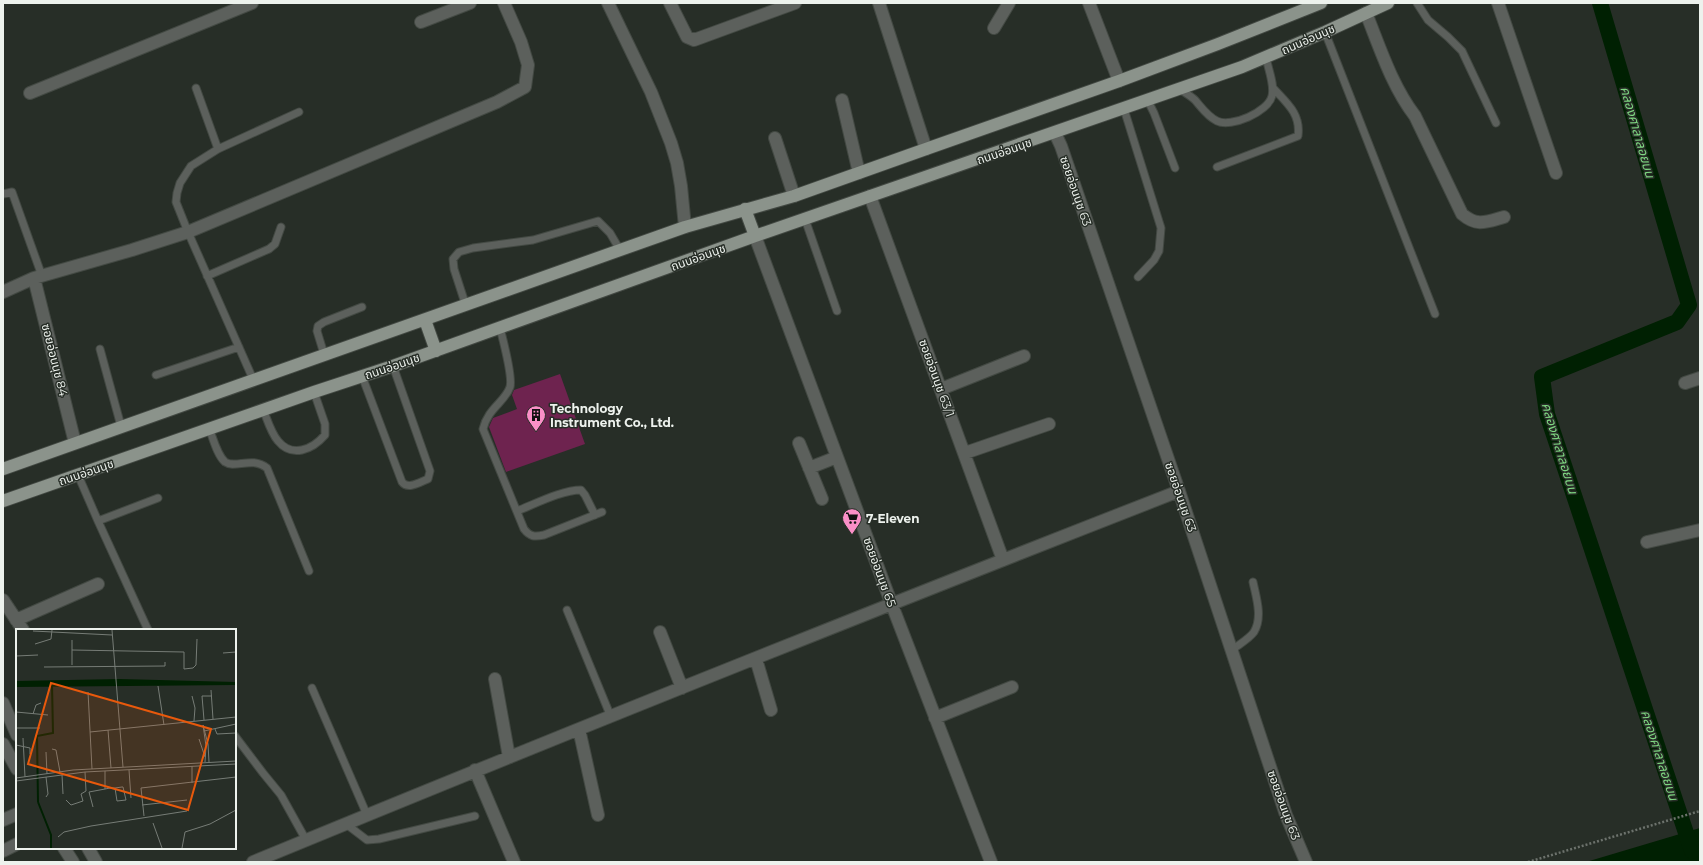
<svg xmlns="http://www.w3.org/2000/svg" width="1703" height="865" viewBox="0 0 1703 865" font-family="Montserrat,'Noto Sans Thai',sans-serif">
<rect width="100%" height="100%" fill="#272e27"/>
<path fill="#002002" d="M 1700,828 L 1700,862 L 1586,862 Z"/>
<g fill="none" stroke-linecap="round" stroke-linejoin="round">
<path stroke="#002002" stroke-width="16" d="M 1600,3 L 1689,305 L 1677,322 L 1542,377 L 1547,414 L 1692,851"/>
</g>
<path fill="#6e234f" d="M 560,374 L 585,444 L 506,472 L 489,427 L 493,418 L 517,409 L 512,395 L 514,390 Z"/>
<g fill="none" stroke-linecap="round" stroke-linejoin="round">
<defs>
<path id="lane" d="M 1417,3 L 1428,20 L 1448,37 L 1462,51 L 1496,123
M 1325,32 L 1435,314
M 196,88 L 218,149
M 1180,89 C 1185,93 1191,96 1195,100 C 1202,108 1207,116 1217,121 C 1231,128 1268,112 1272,96 C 1275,85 1268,69 1266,57
M 1148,101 L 1154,113 L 1175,168
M 1124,109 L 1161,228 L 1159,251 L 1154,260 L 1138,277
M 1217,167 L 1298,136 C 1301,114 1287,103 1273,88
M 3,194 L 12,192 L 42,276
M 805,219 L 837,311
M 207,276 L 269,249 L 275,244 L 281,227
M 466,306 L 454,269 L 453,259 L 459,252 L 473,248 L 533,240 L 598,221 L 610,233 L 620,250
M 500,328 C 503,340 513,377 510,387 C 505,402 488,408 483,429 L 524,529 C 530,537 535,537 544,535 L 602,512
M 100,349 L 121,426
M 324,354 L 317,331 L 318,326 L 324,322 L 362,307
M 156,375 L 239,347
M 362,376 L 402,482 C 408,490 420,482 428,479 L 430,471 L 393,366
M 253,379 L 188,232 L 176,202 L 177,193 L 180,183 L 191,166 L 218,149 L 299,112
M 263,409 C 267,419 271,433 278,441 C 292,458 312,450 325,435 L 325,424 L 314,392
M 209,428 C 213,438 217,455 225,462 C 235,469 252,456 267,468 L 309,571
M 78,475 L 98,521 L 148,630
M 517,511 C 535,504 562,490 581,490 L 585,495 L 595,515
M 98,521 L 158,498
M 567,610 L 611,717
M 1232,650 C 1238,645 1249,639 1254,632 C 1263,617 1256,597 1253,582
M 312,688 L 367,815
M 235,736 L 263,773 L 281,795 L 306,840
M 346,824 L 367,840 L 379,839 L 475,816"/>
<path id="street" d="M 608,3 L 651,92 L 671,143 L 677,163 L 681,186 L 685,227
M 670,3 L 687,37 L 694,40 L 795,3
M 879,3 L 926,149
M 1089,3 L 1119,81
M 1498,3 L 1556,173
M 1366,13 C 1380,48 1392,86 1415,116 L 1462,214 C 1477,227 1486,222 1504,217
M 421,22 L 470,3
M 994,28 L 1009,3
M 30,93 L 252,3
M 842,100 L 859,173
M 1055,133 L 1061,146 L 1179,491 L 1286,815 L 1306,862
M 775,138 L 794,196
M 870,196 L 1003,560
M 755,236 L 892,605 L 991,862
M 34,278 L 75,443
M 3,292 L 34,278 L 132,250 L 188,232 L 497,102 L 525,87 L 528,65 L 521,42 L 504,3
M 1685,383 L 1700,378
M 941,389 L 1024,356
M 799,443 L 822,499
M 965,453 L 1049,424
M 809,468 L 837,457
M 1647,542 L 1700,530
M 3,600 L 23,630
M 16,620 L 98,584
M 660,632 L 682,688
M 756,659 L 771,710
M 495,679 L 509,757
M 3,703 L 17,735
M 935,718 L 1012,687
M 579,729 L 598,815
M 3,744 L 17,769
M 475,770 L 514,862
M 3,820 L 17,814
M 64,848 L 73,862
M 88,848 L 96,862
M 3,851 L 17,844
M 253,862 C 561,735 869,612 1179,491"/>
<path id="primary" d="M 745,209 L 755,236
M 425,320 L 436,351
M 3,469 L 685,227 L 794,196 L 926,149 L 1119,81 L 1218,44 L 1321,3
M 3,501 L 314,392 L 393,366 L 755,236 L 1242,67 L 1325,32 L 1388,3"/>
</defs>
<use href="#lane" stroke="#434943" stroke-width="9"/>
<use href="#street" stroke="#434943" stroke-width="14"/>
<use href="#primary" stroke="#434943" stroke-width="14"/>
<path stroke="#6c726c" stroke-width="2.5" stroke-dasharray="2 2" stroke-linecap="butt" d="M 1528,862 L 1700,811"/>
<use href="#lane" stroke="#5c605c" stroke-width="7"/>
<use href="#street" stroke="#5c605c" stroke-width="12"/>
<use href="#primary" stroke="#8b938b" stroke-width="12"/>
</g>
<defs>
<symbol id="building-pin" viewBox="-11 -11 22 30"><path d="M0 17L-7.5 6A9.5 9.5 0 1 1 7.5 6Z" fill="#fa8fc7" stroke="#272e27"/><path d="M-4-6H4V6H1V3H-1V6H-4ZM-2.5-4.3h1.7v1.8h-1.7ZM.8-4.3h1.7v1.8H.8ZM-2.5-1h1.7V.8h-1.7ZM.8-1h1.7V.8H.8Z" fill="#111"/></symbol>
<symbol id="supermarket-pin" viewBox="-11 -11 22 30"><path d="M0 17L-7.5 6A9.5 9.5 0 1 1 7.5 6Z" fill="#fa8fc7" stroke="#272e27"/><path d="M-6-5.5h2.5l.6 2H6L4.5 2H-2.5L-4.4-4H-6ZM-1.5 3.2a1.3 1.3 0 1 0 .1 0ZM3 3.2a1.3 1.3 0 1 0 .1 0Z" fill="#111"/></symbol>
</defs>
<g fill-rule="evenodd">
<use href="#building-pin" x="525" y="404" width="22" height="30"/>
<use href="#supermarket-pin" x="841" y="507" width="22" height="30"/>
</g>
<g text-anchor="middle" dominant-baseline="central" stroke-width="3" stroke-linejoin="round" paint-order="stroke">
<g font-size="12" fill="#edf2ed" stroke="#272e27">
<text transform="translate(1308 39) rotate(-24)">ถนนอ่อนนุช</text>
<text transform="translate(1004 151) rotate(-19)">ถนนอ่อนนุช</text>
<text transform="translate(1076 191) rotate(71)">ซอยอ่อนนุช 63</text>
<text transform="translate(698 257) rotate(-20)">ถนนอ่อนนุช</text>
<text transform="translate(55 360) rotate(76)">ซอยอ่อนนุช 84</text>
<text transform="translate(392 366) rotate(-19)">ถนนอ่อนนุช</text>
<text transform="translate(937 378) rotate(70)">ซอยอ่อนนุช 63/1</text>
<text transform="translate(86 472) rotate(-19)">ถนนอ่อนนุช</text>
<text transform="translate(1181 497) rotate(71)">ซอยอ่อนนุช 63</text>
<text transform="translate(880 572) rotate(70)">ซอยอ่อนนุช 65</text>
<text transform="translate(1284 805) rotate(70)">ซอยอ่อนนุช 63</text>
</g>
<g font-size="12" font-weight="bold" fill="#edf2ed" stroke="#272e27" text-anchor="start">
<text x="550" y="408">Technology<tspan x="550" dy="14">Instrument Co., Ltd.</tspan></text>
<text x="866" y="518">7-Eleven</text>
</g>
<g font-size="13" font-style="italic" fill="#7fd882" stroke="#272e27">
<text transform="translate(1638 132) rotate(74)">คลองศาลาลอยบน</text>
<text transform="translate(1560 448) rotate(73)">คลองศาลาลอยบน</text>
<text transform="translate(1660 755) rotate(72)">คลองศาลาลอยบน</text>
</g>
</g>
<g transform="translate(16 629)">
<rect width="220" height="220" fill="#272e27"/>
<path d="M 104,50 L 220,53 L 220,56 L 0,58 L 0,52 Z" fill="#002002"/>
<path fill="none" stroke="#002002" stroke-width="2" d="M 22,173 L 21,107 L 37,104 L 36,56M 22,173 L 35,206 L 35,219"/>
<path fill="none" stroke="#767c76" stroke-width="1" d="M 96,1 L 107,138M 17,2 L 96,6M 19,15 L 35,10 L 36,1M 56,21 L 168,23 L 168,40 L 177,39 L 180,36 L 181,10M 207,24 L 220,23M 0,27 L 22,26M 56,36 L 56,11M 28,38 L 149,37 L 149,33M 142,57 L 148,96M 195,61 L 197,90M 72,63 L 76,140M 176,67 L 179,79 L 178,92M 0,83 L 32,86M 17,85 L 20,76 L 25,74M 188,91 L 186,67 L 196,67M 0,99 L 24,99M 199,100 L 201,105 L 220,104M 92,101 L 95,139M 188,102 L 220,95M 74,103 L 220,88M 7,109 L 9,148M 183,110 L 189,128M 0,116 L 14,119 L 14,125M 36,120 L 40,121 L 44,143M 30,123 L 31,145M 189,133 L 190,117 L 187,96 L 192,115 L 193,133M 113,141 L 115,169M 46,146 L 47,165M 0,149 L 57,141 L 220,132M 0,152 L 69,143 L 220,135M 176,154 L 176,137M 89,160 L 94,159 L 99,159 L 106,158 L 107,158 L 110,171 L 101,172 L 99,159M 30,168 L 32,165 L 30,148M 50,171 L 55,176 L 67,172 L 65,165 L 70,162 L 69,143M 126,176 L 171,171M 77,178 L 73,163 L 89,160 L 89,142M 128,187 L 125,159 L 220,148M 137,194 L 146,219M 42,208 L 48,203 L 75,197 L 171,182M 166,219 L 169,203 L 194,195 L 220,181"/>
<path fill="#e8590c" fill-opacity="0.15" stroke="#e8590c" stroke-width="2" d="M 35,54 L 195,100 L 172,181 L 12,135 Z"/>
<rect width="220" height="220" fill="none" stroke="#edf2ed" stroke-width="2"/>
</g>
<rect width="1703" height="865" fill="none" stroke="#edf2ed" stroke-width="8"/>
</svg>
